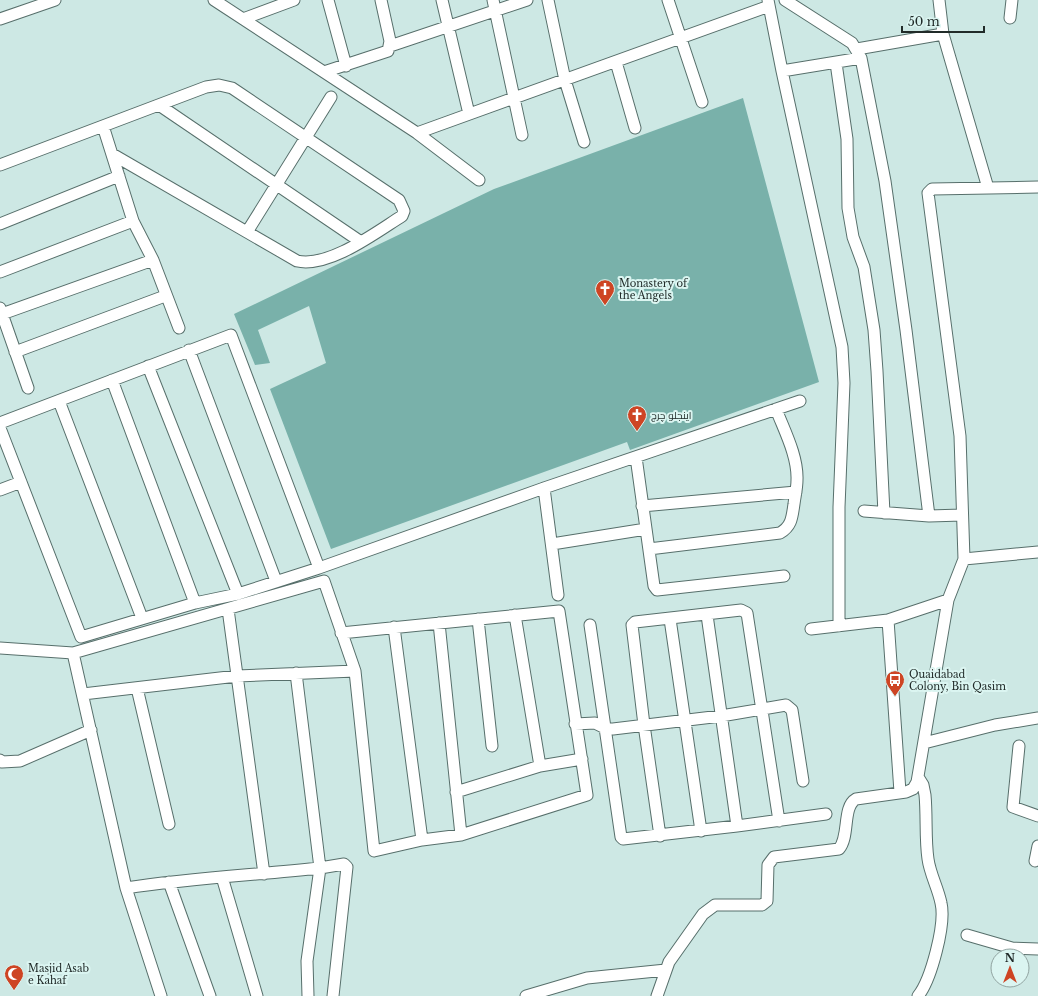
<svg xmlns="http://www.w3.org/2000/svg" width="1038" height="996" viewBox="0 0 1038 996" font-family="'Libre Baskerville',Cairo,serif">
<rect width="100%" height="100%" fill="#cde8e4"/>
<path fill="#79b1aa" d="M 743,98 L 819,382 L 630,450 L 627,442 L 331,549 L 270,389 L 326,363 L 309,306 L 258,330 L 270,363 L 255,365 L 234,314 L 494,189 Z"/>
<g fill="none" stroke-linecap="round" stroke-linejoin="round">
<defs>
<path id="street" d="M 214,0 L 417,133 L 479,180
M 328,0 L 346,66
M 442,0 L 469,114
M 493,0 L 522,135
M 548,0 L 565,80 L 584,142
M 668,0 L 702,102
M 768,0 L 782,71 L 842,347 L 844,383 L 839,507 L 839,626
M 785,0 L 852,43 L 861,58 L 885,181 L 906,330 L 929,516
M 939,0 L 943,34 L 988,188
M 1010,18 L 1012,0
M 0,19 L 55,0
M 243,19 L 294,0
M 390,46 L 527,0
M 857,49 L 943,34
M 616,62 L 635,128
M 836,63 L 847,139 L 848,208 L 853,237 L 864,267 L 874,330 L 877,371 L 884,513
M 782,71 L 861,58
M 324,72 L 388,51 L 390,41 L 381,0
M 159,105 L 361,242
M 103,126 L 133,221 L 153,260 L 179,328
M 417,133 L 769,6
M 0,165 L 206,87 L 219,85 L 232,88 L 399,200 L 404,211 L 402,216 C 375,233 329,268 297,261 L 112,154
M 0,224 L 119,176
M 247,232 L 331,97
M 0,272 L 133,221
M 0,308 L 28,388
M 2,314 L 153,260
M 189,350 L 276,581
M 15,352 L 165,296
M 148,366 L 238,594
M 112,380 L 195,603
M 59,401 L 142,618
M 0,423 L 231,335 L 319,568
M 0,428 L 81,637 L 195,603 L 238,594 L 319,568 L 544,488 L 800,401
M 636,457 L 654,586 L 657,590 L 784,576
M 544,488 L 558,595
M 0,490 L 21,482
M 642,506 L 796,492
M 864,511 L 929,516 L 962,515
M 552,544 L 646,529
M 649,549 L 780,533 C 792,526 792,517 794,504 C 795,496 797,488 797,480 C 798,456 784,430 776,409
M 964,559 L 1038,552
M 228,609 L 264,874
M 515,615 L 540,766
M 707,615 L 737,826
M 478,619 L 492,746
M 670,619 L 701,831
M 888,620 L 900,792
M 439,623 L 461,835
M 590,625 L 621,837 L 623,839 L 737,826 L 826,814
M 394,627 L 422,840
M 811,629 L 888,620 L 948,600
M 0,648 L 73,653 L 324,581 L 355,671 L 374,851 L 422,840 L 461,835 L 587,795 L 559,611 L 341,633
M 73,653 L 126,888
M 296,673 L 320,868 L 344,864 L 347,867 L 333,996
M 137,688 L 169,824
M 83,694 L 237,676 L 355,671
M 575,724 L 595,723 L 607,729 L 613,729 L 721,716 L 786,705 L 792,710 L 803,781
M 924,743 L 995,725 L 1038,718
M 1019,746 L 1013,807 L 1038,816
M 0,760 L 2,762 L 20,761 L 91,730
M 456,792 L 540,766 L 582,759
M 660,836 L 644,725 L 632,625 L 635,622 L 741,610 L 747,613 L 779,821
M 1035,861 L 1038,846
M 222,877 L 257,996
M 169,882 L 210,996
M 967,935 L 1012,948 L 1038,949
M 161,996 L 126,888 C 190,878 255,875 320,868 L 307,961 L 308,996
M 526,996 L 587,978 L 666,970
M 657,996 L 669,962 L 703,914 L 715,905 L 762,905 L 767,901 L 768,865 L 774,857 L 839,849 C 850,836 842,807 856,799 L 906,792 L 913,789 L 917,782 L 948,600 L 964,559 L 960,436 L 928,193 L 932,189 L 1038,187
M 918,996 C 931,980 946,924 941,903 C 938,888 930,874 928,859 C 925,839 927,816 925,795 L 923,785 L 918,777"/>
</defs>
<use href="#street" stroke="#576f6b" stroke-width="13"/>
<use href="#street" stroke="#fff" stroke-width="11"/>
</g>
<defs>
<symbol id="church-pin" viewBox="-11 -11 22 30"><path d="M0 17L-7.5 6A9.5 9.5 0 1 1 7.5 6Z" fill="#ce4524" stroke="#dbf5f1"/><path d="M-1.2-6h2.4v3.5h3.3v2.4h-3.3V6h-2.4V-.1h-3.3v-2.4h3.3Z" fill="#fff"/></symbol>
<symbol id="bus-pin" viewBox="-11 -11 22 30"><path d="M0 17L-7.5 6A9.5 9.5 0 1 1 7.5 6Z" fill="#ce4524" stroke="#dbf5f1"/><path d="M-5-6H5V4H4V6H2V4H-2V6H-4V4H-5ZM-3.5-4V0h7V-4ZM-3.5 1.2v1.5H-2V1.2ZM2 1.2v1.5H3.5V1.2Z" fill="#fff"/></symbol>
<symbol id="mosque-pin" viewBox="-11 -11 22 30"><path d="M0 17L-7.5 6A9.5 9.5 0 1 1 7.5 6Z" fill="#ce4524" stroke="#dbf5f1"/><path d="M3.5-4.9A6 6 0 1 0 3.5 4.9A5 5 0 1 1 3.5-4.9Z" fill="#fff"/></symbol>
</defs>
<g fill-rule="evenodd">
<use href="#church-pin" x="594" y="278" width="22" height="30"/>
<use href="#church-pin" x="626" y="404" width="22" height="30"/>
<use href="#bus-pin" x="884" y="669" width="22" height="30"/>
<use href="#mosque-pin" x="3" y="963" width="22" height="30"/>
</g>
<g text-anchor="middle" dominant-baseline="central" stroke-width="4" stroke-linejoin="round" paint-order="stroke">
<g font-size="10" fill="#212b29" stroke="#dbf5f1" text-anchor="start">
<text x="619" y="283">Monastery of<tspan x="619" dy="12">the Angels</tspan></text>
<text x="651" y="415">اینجلو چرچ</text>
<text x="909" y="674">Quaidabad<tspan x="909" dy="12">Colony, Bin Qasim</tspan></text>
<text x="28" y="968">Masjid Asab<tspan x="28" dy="12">e Kahaf</tspan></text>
</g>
</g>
<g transform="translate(1010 968)"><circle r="19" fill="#dbf5f1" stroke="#91a4a1"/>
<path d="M0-3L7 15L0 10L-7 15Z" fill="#ce4524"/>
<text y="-6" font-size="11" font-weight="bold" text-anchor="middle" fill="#212b29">N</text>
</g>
<path d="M902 26v6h82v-6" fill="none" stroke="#212b29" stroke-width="2"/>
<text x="908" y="26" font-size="12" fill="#212b29" stroke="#dbf5f1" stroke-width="3" paint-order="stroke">50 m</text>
</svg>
